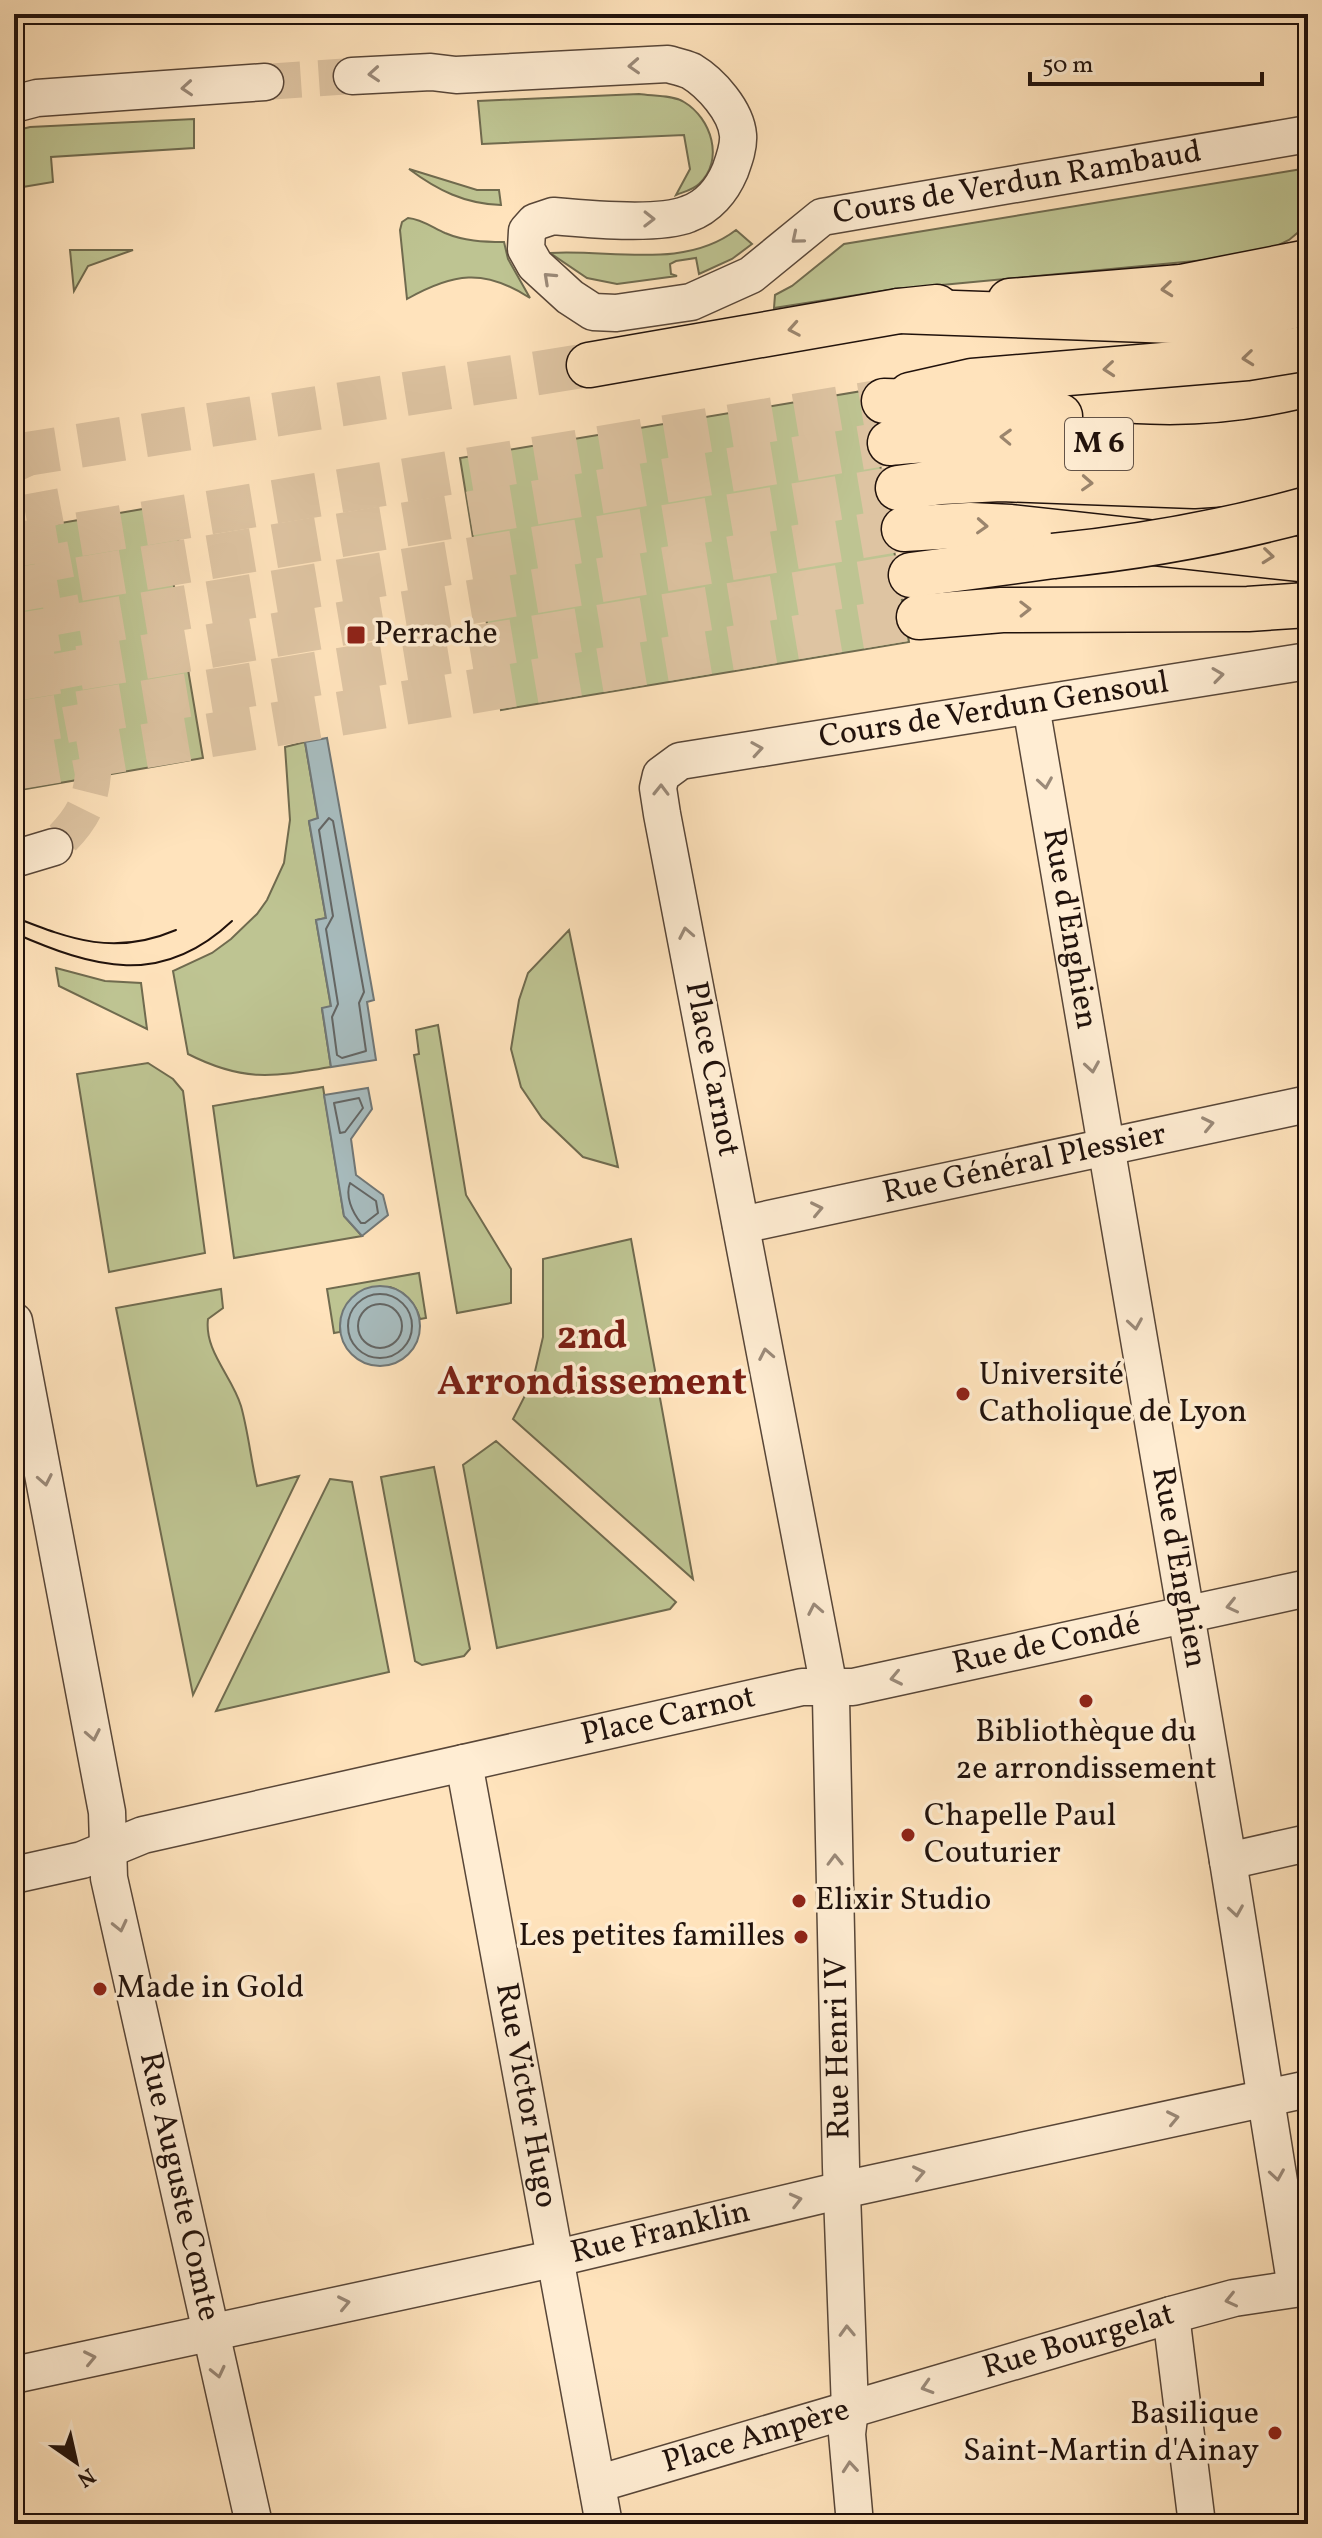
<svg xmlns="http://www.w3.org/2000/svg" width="1322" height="2538" viewBox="0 0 1322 2538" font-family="Vollkorn,serif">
<rect width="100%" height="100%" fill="#ffe3bc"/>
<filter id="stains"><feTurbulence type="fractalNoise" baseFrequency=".0025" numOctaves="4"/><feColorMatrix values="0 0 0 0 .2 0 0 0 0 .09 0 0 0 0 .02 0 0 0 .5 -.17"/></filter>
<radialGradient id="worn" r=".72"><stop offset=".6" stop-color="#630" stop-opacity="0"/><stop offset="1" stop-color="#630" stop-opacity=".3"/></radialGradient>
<path fill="#bec492" stroke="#706b4f" stroke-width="2" d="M 639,94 C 652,96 673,95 684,102 C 711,118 725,160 699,184 C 693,190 683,192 676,195 L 690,169 L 684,135 L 482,144 L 478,101 Z
M 194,119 L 194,148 L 51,157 L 53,182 L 17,188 L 14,192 L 14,131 L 30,127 Z
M 1308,168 L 1308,224 L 1289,240 L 1258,255 L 889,290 L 774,308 L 775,295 L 792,286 L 844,244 Z
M 409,169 L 477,190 L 499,190 L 501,205 C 465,204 437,190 409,169 Z
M 408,218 C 421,219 432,227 445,233 C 464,241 483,242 504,242 L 508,259 L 530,298 C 484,268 453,273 407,299 L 400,230 L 402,222 Z
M 736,230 L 752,244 L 732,259 L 699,274 L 696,258 L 676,261 L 670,264 L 671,274 L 677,276 L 617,284 L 587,278 L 550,253 C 611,249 684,270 736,230 Z
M 70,250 L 133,250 L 88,266 L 74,291 Z
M 868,390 L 909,642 L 501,710 L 460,458 Z
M 172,504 L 181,554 L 169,557 L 203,758 L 14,791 L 14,531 Z
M 305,742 L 318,819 L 309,822 L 326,918 L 316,920 L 331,1007 L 322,1009 L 331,1067 C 272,1077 243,1082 188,1054 L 173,971 L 212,953 L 231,939 L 257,914 L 267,900 L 284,863 L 290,820 L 285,747 Z
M 569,930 L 618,1167 L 583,1157 L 542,1118 L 521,1087 L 511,1049 L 519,1000 L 528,973 Z
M 56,968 L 105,981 L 141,983 L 147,1029 L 59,986 Z
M 438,1025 L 466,1195 L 511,1269 L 511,1303 L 457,1313 L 414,1055 L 419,1054 L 416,1030 Z
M 148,1063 L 173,1079 L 183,1091 L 205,1253 L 109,1272 L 77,1074 Z
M 323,1087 L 344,1216 L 362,1236 L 234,1258 L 213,1106 Z
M 631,1239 L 693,1579 L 513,1419 L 533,1380 L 543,1337 L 543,1259 Z
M 419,1273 L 426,1318 L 420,1319 C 416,1304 405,1292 390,1287 C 359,1296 341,1295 340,1332 L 334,1333 L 327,1289 Z
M 221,1289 L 223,1308 L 208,1319 C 204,1351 232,1376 241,1406 C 248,1431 251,1460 257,1486 L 299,1476 L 193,1695 L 116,1308 Z
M 496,1441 L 676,1602 L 670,1609 L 497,1648 L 463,1465 Z
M 434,1467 L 470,1649 L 464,1656 L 422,1665 L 415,1661 L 381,1477 Z
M 330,1479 L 352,1482 L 389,1672 L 216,1711 Z"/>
<path fill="#a7bbbd" stroke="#717776" stroke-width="2" d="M 327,738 L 374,1000 L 367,1002 L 376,1060 L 331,1067 L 322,1008 L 331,1006 L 316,920 L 326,918 L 309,821 L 318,818 L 305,742 Z
M 368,1088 L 372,1109 L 351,1139 L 356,1175 L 383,1195 L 388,1215 L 362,1236 L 344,1216 L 324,1095 Z
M340 1326a40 40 0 1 1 80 0a40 40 0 1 1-80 0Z"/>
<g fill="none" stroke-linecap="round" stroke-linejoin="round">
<path stroke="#646664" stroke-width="2" d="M 329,818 L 333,821 L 364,992 L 359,1003 L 366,1051 L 342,1058 L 337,1055 L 332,1017 L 338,1004 L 326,929 L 333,916 L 319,830 Z
M 359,1098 L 363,1108 L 345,1132 L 340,1133 L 334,1103 Z
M 350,1183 L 376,1201 L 378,1213 L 365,1223 L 361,1223 C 352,1212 345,1196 350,1183 Z
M348 1326a32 32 0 1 1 64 0a32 32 0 1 1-64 0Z
M358 1326a22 22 0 1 1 44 0a22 22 0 1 1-44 0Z"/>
<path stroke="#dec4a2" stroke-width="36" stroke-dasharray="36 18" stroke-linecap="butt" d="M 265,82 L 352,76
M 14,446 L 29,461 L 37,478 L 93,774 C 90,808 78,823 54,847"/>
<path stroke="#dec4a2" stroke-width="44" stroke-dasharray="44 22" stroke-linecap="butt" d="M 14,456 L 589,365
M 14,545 L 884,401
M 14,679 L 904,529
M 14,768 L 919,617"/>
<path stroke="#dec4a2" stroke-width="44" stroke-dasharray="44 22" stroke-linecap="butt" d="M 14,590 L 890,443
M 14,636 L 898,488
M 14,724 L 911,575"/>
<defs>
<g id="street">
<path id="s1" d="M 352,76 L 431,72 L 456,75 L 668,64 C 675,66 684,68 691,71 C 711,83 736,111 738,135 C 739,147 734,160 730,171 C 722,190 708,207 688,214 C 659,226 585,219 553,216 L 535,222 L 527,231 L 526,249 L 535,265 L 570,297 L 593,312 L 616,313 L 691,302 L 751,275 L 822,217 L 1308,134"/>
<path d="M 14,104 L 37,98 L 265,82"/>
<path id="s2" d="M 1031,706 L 1228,1861 L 1296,2288"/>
<path d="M 14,859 L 54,847"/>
<path id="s3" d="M 741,1225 L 1308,1104"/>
<path id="s4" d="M 14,1321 L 107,1812 L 109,1878 L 254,2524"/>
<path id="s5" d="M 464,1763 L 604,2524"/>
<path d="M 1228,1861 L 1308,1843"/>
<path id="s6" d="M 14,1875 L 82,1860 L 143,1835 L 802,1687 L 853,1687 L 1308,1588"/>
<path d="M 1171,2315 L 1197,2524"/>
<path id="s7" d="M 14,2375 L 557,2258 L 842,2190 L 1308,2089"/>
<path id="s8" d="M 597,2484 L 1171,2315 L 1234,2298 L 1308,2287"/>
<path id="s9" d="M 855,2524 L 847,2434 L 850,2409 L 841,2167 L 831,1698 L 662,814 L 658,788 L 661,775 L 680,761 L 1308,661"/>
</g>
<path id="primary" d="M 1010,301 L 1181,287 L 1308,262
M 589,365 L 899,311 L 937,307
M 910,395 L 972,381 L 1247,358 L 1308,348
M 904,529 L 970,525 L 1011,527 L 1308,560
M 919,617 L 1002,610 L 1248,609 L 1308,605"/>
<path id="highway" d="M 899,311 L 1201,322 L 1246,316 L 1308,303
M 884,401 L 987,404 L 1060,416
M 890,443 C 925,440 960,436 995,437 C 1046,438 1097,445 1149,447 C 1202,449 1256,443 1308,431
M 898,488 L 941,482 L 1001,479 L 1194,486 L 1225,484 L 1308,471
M 911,575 L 1053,556"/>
</defs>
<use href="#street" stroke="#584638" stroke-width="39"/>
<use href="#primary" stroke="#21120c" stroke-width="47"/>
<use href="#highway" stroke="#21120c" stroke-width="47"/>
<use href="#street" stroke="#ffedd3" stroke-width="36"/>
<use href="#primary" stroke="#ffe3bc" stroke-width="44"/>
<use href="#highway" stroke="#ffe3bc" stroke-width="44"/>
<path stroke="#21120c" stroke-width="2" d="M 14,917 C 72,940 115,956 176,930
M 14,933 C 94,968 161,988 232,921"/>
<defs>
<path id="highway-bridge" d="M 1053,556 C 1143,547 1221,533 1308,509"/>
</defs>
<use href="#highway-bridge" stroke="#21120c" stroke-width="47" stroke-linecap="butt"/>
<use href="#highway-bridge" stroke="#ffe3bc" stroke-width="44"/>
</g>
<defs><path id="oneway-chevron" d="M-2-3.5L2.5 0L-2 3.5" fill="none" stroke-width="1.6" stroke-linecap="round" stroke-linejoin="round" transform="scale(2)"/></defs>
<g stroke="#9b8a79">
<use href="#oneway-chevron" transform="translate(634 66) rotate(177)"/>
<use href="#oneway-chevron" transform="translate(374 74) rotate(176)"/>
<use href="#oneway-chevron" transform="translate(187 88) rotate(176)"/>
<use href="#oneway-chevron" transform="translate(649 219) rotate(1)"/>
<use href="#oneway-chevron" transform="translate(797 238) rotate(140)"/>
<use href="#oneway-chevron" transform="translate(549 278) rotate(-137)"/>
<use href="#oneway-chevron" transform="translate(1218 675) rotate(-8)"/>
<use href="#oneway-chevron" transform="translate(757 749) rotate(-9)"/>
<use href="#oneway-chevron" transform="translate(1045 783) rotate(81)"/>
<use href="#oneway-chevron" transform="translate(661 790) rotate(-89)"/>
<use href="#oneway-chevron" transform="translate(686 933) rotate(-101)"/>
<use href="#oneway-chevron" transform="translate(1092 1067) rotate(81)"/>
<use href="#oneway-chevron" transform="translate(1208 1124) rotate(-12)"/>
<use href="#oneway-chevron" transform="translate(817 1209) rotate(-12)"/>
<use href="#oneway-chevron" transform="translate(1135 1324) rotate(81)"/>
<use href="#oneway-chevron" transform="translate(766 1354) rotate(-101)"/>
<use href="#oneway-chevron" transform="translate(45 1480) rotate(79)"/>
<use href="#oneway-chevron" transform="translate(1232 1606) rotate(167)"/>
<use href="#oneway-chevron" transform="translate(815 1609) rotate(-101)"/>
<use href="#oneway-chevron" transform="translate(896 1678) rotate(168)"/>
<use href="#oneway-chevron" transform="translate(93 1735) rotate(79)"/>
<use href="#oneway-chevron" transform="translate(835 1860) rotate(-91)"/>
<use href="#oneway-chevron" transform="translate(1236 1911) rotate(81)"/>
<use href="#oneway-chevron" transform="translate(120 1926) rotate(77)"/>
<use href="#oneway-chevron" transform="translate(1173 2118) rotate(-12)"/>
<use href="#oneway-chevron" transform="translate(919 2173) rotate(-12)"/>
<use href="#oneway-chevron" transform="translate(1277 2175) rotate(81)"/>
<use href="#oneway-chevron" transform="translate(796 2200) rotate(-14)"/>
<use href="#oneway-chevron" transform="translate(1231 2300) rotate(167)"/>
<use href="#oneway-chevron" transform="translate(344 2303) rotate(-12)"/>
<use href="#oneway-chevron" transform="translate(847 2331) rotate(-92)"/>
<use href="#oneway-chevron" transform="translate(90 2358) rotate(-12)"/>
<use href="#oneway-chevron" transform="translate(218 2372) rotate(77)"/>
<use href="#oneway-chevron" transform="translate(927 2387) rotate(163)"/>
<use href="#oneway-chevron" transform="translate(850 2467) rotate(-95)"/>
</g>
<g stroke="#9b856d">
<use href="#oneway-chevron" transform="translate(1167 289) rotate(174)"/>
<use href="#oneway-chevron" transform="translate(794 329) rotate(170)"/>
<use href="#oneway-chevron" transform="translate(1248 358) rotate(174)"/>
<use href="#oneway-chevron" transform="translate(1109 369) rotate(175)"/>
<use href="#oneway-chevron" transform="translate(1006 437) rotate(-178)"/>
<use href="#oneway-chevron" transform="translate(1087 483) rotate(3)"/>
<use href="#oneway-chevron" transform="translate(982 526) rotate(3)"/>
<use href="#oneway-chevron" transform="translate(1268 556) rotate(6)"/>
<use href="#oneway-chevron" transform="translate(1025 609) rotate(-1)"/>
</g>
<g fill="#8f2418" stroke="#ffedd3" stroke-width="3">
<rect x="346" y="625" width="20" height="20" rx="4"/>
<circle cx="963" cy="1394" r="8"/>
<circle cx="1086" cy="1701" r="8"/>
<circle cx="908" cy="1835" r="8"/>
<circle cx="799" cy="1901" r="8"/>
<circle cx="801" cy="1937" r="8"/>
<circle cx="100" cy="1989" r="8"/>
<circle cx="1275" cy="2433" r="8"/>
</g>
<g text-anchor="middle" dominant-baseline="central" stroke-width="7" stroke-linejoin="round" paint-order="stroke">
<rect fill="#ffedd3" stroke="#645448" stroke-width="2" x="1065" y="418" width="68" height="52" rx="6"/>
<g font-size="30" font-weight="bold" fill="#21120c">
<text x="1099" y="444">M 6</text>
</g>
<g font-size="32" fill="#21120c" stroke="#ffedd3">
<text stroke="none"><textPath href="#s1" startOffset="1254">Cours de Verdun Rambaud</textPath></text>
<text stroke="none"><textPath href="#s9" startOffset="2108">Cours de Verdun Gensoul</textPath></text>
<text stroke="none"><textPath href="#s2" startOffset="226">Rue d'Enghien</textPath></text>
<text transform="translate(711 1069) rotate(79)">Place Carnot</text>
<text stroke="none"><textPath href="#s3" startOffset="290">Rue Général Plessier</textPath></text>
<text stroke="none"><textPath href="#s2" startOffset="874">Rue d'Enghien</textPath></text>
<text stroke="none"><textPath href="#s6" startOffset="1060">Rue de Condé</textPath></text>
<text stroke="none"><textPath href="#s6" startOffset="674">Place Carnot</textPath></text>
<text transform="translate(839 2048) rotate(-91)">Rue Henri IV</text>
<text stroke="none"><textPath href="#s5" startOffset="338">Rue Victor Hugo</textPath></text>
<text stroke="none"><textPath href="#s4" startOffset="882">Rue Auguste Comte</textPath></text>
<text stroke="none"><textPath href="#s7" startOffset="662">Rue Franklin</textPath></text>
<text stroke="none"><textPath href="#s8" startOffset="502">Rue Bourgelat</textPath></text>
<text stroke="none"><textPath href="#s8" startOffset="166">Place Ampère</textPath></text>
</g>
<g font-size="32" fill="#21120c" stroke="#ffedd3" text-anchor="start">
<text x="374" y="635">Perrache</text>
<text x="979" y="1376">Université<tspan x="979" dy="37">Catholique de Lyon</tspan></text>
<text x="1086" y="1733" text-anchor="middle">Bibliothèque du<tspan x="1086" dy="37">2e arrondissement</tspan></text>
<text x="924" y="1817">Chapelle Paul<tspan x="924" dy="37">Couturier</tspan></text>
<text x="815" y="1901">Elixir Studio</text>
<text x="785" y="1937" text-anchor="end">Les petites familles</text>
<text x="116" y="1989">Made in Gold</text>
<text x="1259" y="2415" text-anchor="end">Basilique<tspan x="1259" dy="37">Saint-Martin d'Ainay</tspan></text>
</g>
<g font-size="40" font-weight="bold" fill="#7a1f14" stroke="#ffedd3">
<text x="592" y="1338">2nd<tspan x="592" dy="46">Arrondissement</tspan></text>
</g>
</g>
<rect width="1322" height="2538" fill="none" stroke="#ffe3bc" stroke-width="48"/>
<rect x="16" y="16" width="1290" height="2506" fill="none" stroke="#21120c" stroke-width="4"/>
<rect x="24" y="24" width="1274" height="2490" fill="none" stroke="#21120c" stroke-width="2"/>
<g transform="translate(76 2462) rotate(146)" stroke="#ffedd3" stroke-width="6" paint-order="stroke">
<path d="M0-6L14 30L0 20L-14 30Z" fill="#21120c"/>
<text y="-12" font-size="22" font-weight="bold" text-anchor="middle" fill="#21120c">N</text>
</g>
<path d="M1030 72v12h232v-12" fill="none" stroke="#21120c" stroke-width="4"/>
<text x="1042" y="72" font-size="24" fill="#21120c" stroke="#ffedd3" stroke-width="6" paint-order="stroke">50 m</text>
<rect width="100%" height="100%" filter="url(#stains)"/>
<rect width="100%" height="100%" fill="url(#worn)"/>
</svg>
